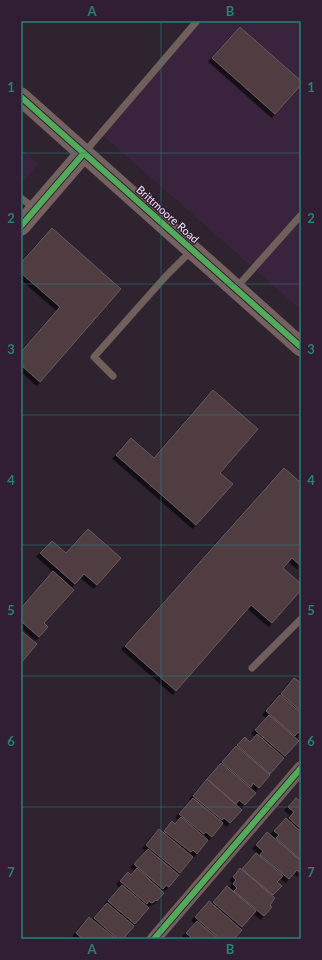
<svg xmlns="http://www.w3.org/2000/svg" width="322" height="960" viewBox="0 0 322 960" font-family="Lato,sans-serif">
<defs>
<filter id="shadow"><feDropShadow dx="-3.5" dy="3.5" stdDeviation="0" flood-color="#0009"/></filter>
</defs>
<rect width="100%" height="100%" fill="#2e232f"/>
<path fill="#3a233c" d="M 196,21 L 301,21 L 301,310 L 101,134 Z
M 21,149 L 39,164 L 21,185 Z"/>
<path fill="#503e43" stroke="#675a5f" filter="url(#shadow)" d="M 240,27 L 301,81 L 301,85 L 275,114 L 212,58 Z
M 52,228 L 121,289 L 40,382 L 21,365 L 21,352 L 60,307 L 21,273 L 21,263 Z
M 213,390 L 258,429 L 220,473 L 233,484 L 196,525 L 116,455 L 131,438 L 154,458 Z
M 284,468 L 301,483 L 301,566 L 292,558 L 283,568 L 301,584 L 301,590 L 272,623 L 251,605 L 176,691 L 125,646 Z
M 88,529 L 121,558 L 97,585 L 84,574 L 75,584 L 40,553 L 52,541 L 66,553 Z
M 53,571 L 74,590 L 44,623 L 48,627 L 39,637 L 21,621 L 21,608 Z
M 21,631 L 37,644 L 21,663 Z
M 294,678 L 301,683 L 301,711 L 281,694 Z
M 280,695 L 301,713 L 301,733 L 300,734 L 298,732 L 295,736 L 266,711 Z
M 269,715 L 299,741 L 285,756 L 255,730 Z
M 257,734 L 284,758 L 270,774 L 237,745 L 245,737 L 250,742 Z
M 236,746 L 270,775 L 259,788 L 253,783 L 251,787 L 222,762 Z
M 221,763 L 256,793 L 245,805 L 239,800 L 236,804 L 207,779 Z
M 207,779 L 242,810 L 230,823 L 224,818 L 222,820 L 193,796 Z
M 193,798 L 223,823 L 212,837 L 206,832 L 204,834 L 179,814 Z
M 296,798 L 301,802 L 301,829 L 289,818 L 294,812 L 288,807 Z
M 181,817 L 208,840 L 197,854 L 193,850 L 191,852 L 164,831 L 172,821 L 175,824 Z
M 286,818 L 301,832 L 301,860 L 276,838 L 279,835 L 274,831 Z
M 159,829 L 193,857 L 180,873 L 146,845 Z
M 267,832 L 301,861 L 301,873 L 297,870 L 289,879 L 260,855 L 263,851 L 256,845 Z
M 148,849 L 179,875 L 169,887 L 166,885 L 163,889 L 134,864 Z
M 256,853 L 283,876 L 277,882 L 282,886 L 273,895 L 242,869 Z
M 137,868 L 164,893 L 157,901 L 156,900 L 152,903 L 149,901 L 147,904 L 120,881 L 128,872 L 131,875 Z
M 240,868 L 275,898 L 270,905 L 272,907 L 264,916 L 234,891 L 237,888 L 233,884 L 236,880 L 233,877 Z
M 122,885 L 149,908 L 135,924 L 108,901 Z
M 227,886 L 256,911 L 242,927 L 213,902 Z
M 209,901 L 242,930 L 234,939 L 220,939 L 195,917 Z
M 107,903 L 134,926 L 123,939 L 118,939 L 94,918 Z
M 89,917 L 116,939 L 83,939 L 76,933 Z
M 197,921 L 218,939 L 189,939 L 191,937 L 186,933 Z"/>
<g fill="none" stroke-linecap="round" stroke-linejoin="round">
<path stroke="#715f5c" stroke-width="7" d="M 84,153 L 197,21
M 21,198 L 35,209
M 236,288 L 301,215
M 113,376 L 94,357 L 166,276 L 192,250
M 252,668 L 301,619"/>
<path stroke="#715f5c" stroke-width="14" d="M 154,939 L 301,768"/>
<path stroke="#75615f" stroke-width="19" d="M 21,97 L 301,347
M 21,226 L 84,153"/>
<defs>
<path id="cycleway" d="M 21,97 L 301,347
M 21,226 L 84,153
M 154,939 L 301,768"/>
</defs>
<use href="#cycleway" stroke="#321e34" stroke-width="8"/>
<use href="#cycleway" stroke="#51ab58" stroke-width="6"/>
</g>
<path fill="none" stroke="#26817b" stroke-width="1" stroke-opacity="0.55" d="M 161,21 L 161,939M 21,153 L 301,153M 21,284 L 301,284M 21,415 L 301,415M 21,545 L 301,545M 21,676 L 301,676M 21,807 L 301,807"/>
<g text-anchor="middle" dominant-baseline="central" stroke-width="3" stroke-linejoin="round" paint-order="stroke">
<g font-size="11" fill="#f2e5f3" stroke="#321e34">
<text transform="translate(168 214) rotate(42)">Brittmoore Road</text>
</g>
</g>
<rect width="322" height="960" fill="none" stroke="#321e34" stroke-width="44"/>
<rect x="22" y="22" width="278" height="916" fill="none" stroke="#26817b" stroke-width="1.5"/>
<g font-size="13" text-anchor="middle" font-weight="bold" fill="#26817b">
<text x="92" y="16">A</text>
<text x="230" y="16">B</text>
<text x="11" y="92">1</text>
<text x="311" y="92">1</text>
<text x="11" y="223">2</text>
<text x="311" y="223">2</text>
<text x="11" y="354">3</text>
<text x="311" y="354">3</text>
<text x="11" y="485">4</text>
<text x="311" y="485">4</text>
<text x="11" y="615">5</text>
<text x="311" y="615">5</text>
<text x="11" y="746">6</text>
<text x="311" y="746">6</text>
<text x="11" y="877">7</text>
<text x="311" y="877">7</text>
<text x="92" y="954">A</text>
<text x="230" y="954">B</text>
</g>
</svg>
